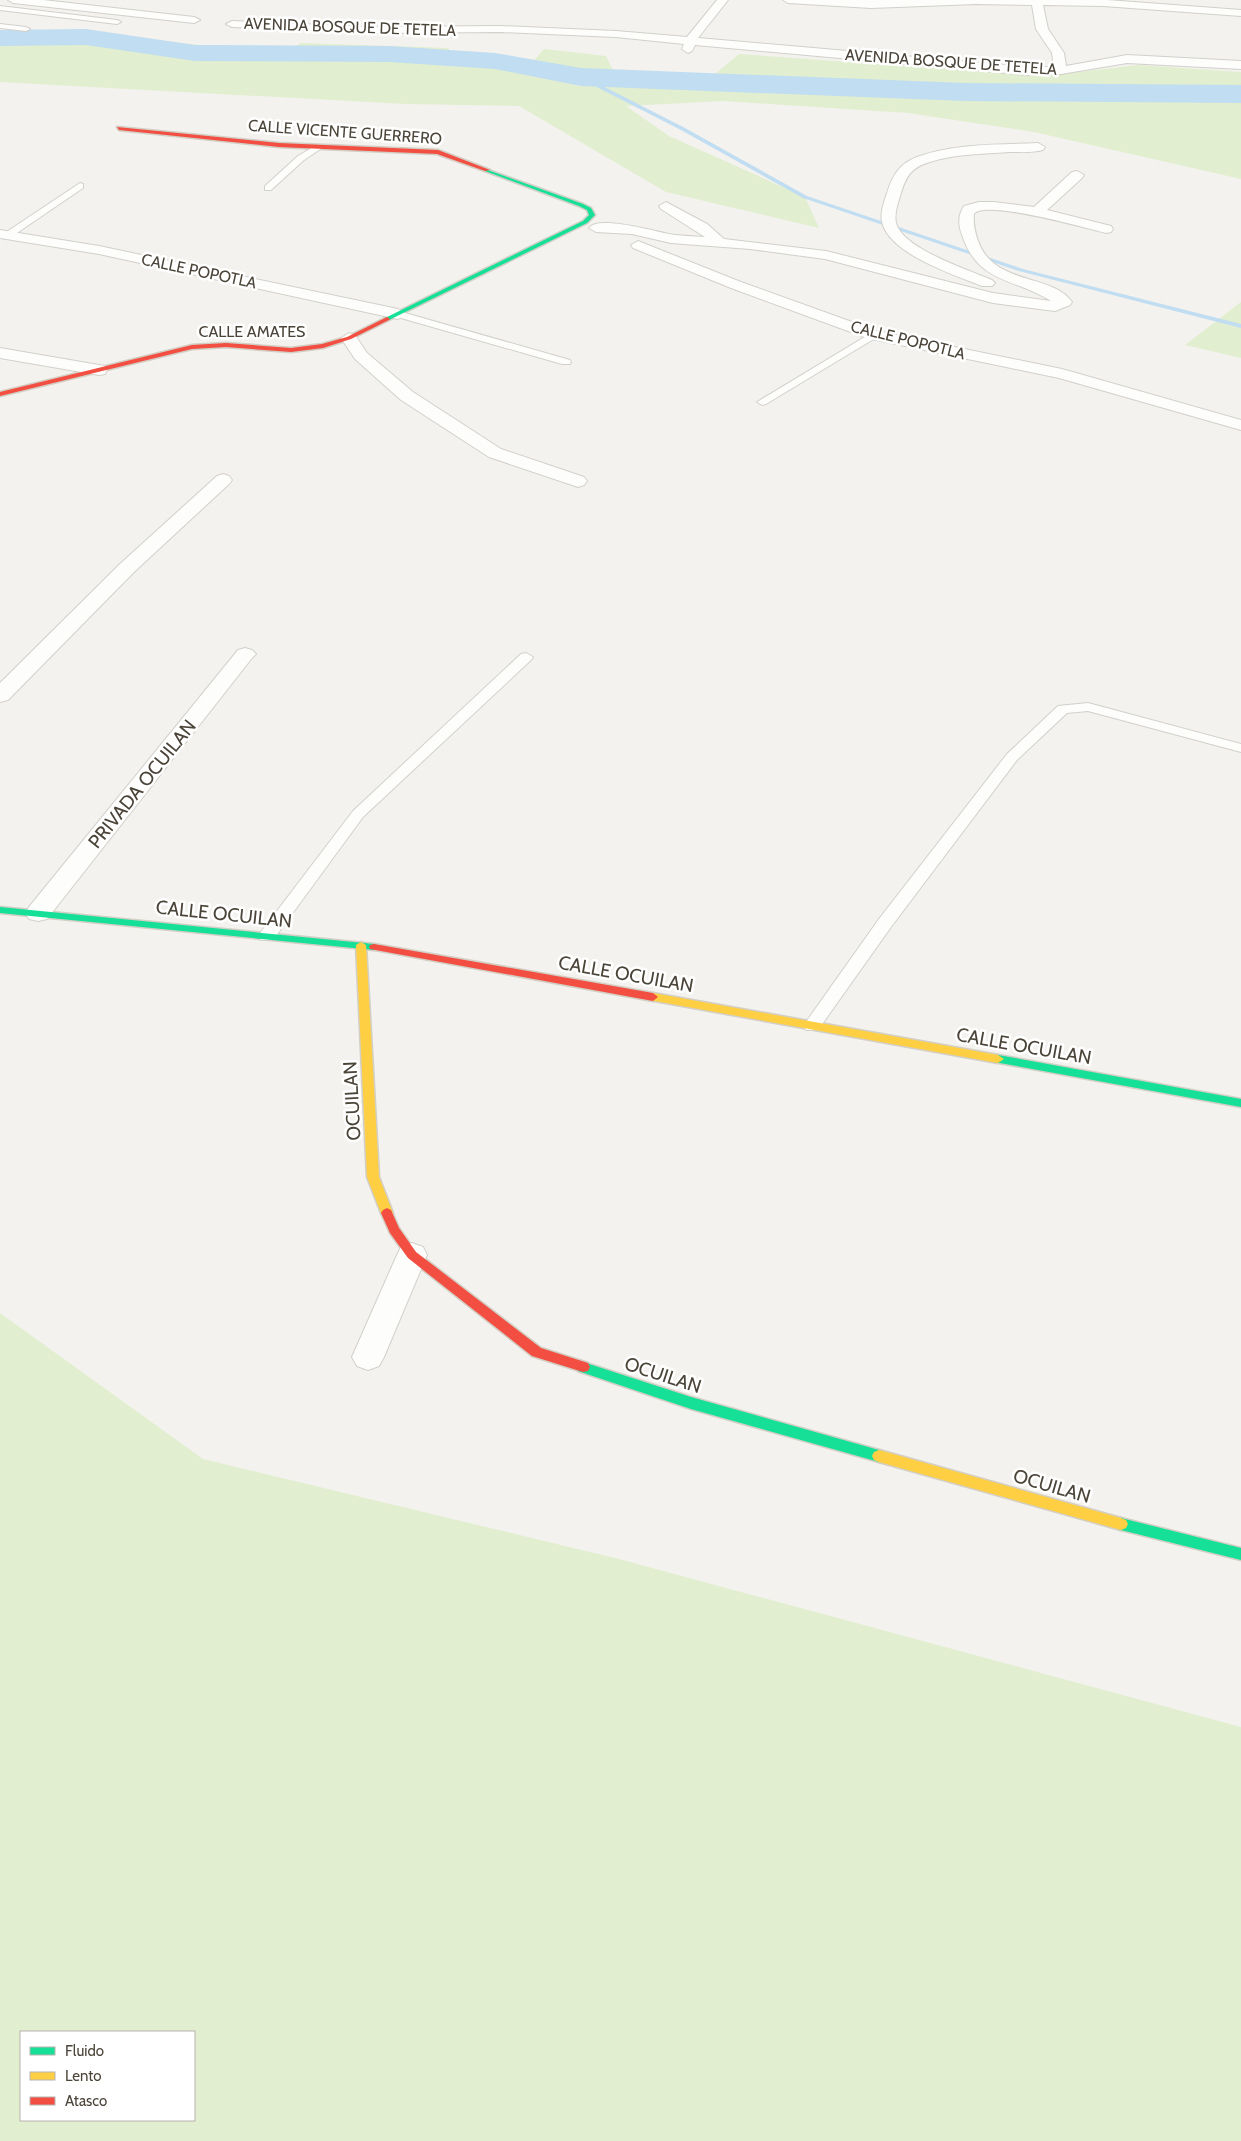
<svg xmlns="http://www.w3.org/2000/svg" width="1241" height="2141" viewBox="0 0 1241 2141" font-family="Cabin,sans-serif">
<rect width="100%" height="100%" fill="#f4f2ee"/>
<path fill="#e1eecf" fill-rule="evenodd" d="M 0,34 L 147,39 L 287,55 L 300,43 L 449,48 L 445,62 L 530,65 L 544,49 L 606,56 L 618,80 L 709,79 L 739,54 L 1045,76 L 1138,65 L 1241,72 L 1241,179 L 1034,132 L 908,113 L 723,101 L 626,106 L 669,136 L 805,197 L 819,228 L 666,192 L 519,106 L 405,104 L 0,82 Z
M 1241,302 L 1241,358 L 1185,345 Z
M 0,1313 L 203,1459 L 619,1559 L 1241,1727 L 1241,2141 L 0,2141 ZM 21,2032 L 194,2032 L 194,2120 L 21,2120 Z"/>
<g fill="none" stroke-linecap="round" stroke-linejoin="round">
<path fill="#c0ddf1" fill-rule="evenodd" d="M 579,76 L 583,76 L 685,128 L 807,196 L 1023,269 L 1241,324 L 1241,328 L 1019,271 L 803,198 L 681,130 L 579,78 Z"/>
<path fill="#c0ddf1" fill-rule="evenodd" d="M 86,29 L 195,45 L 389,46 L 495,53 L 581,68 L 965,83 L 1241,85 L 1241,103 L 965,101 L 581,86 L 495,69 L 389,62 L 195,61 L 86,45 L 0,46 L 0,30 Z"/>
<defs>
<path id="lane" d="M 0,6 L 117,20 L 121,22 L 117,24 L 0,10 Z
M 0,24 L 26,27 L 30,29 L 26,31 L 0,28 Z
M 315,146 L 322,148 L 304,160 L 271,190 L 265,190 L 265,186 L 298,156 Z
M 80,183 L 83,184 L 83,188 L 11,237 L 5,237 L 5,233 Z
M 398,311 L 570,360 L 571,362 L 570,364 L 562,364 L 394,316 L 394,312 Z
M 873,332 L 877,333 L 877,337 L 766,404 L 762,405 L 757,402 Z
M 526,653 L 533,657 L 531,660 L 363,817 L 273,940 L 261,940 L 259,936 L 261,932 L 353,811 L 521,654 Z
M 1088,703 L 1241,744 L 1241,752 L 1088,711 L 1067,713 L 1017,760 L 891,927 L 818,1030 L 806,1030 L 803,1026 L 806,1022 L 879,919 L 1007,754 L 1058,706 Z"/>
<path id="street" d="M 8,0 L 43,0 L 194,17 L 200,20 L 194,23 L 13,3 Z
M 717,0 L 728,0 L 698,38 L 1028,67 L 1054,67 L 1052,53 L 1036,29 L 1032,5 L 976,4 L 871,8 L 788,3 L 783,0 L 1107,0 L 1241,10 L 1241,16 L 1103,6 L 1043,5 L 1048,29 L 1064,53 L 1066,66 L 1127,55 L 1241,61 L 1241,69 L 1127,63 L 1061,74 L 1028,75 L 695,45 L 692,51 L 688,53 L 682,49 L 684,44 L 616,37 L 501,32 L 371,33 L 232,27 L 226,24 L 232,21 L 371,27 L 501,26 L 616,31 L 687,37 Z
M 1038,143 L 1045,147 L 1043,150 C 1032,153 1020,152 1009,152 C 983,154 955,154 930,162 C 912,167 906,176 901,193 C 898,203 894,213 896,223 C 903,249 969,270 992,280 L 995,283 L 992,286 L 982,286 C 955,275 889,254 882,222 C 880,213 884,202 887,193 C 893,175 899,164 917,157 C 955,143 999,145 1038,143 Z
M 1077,171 L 1084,175 L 1082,178 L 1047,210 L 1111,226 L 1113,229 L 1111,232 L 1106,233 C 1086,228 984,199 974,214 C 973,224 975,232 978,241 C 994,286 1052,273 1072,302 L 1070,305 L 1055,311 L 993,303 L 825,259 L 750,249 L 671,243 L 632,234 L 596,232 L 589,228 C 598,215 654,231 669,234 C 681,236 693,236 705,237 L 661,209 L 659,206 L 666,202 L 707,224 L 724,239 L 826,251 L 993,293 L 1051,301 C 1015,278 978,284 962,235 C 958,225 958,215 964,206 L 979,202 L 994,202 L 1034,207 L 1072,172 Z
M 0,230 L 99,246 L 398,309 L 406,314 L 398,319 L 99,254 L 0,238 Z
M 638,241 L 741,282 L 877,331 L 1062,369 L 1241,420 L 1241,430 L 1059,378 L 867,338 L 731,288 L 633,248 L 631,245 Z
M 349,333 L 355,335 L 367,353 L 413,392 L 501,449 L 584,477 L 587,481 L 584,485 L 578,487 L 489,457 L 401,400 L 355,359 L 341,338 Z
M 0,348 L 99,365 L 105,366 L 107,370 L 105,374 L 99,375 L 0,358 Z
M 223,474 L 229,476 L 232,480 L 229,484 L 134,572 L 8,700 L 0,702 L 0,683 L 120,564 L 217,476 Z
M 245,648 L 252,650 L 256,654 L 252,658 L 47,919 L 38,921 L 29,919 L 25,913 L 29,907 L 238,650 Z
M 412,1243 L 423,1247 L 427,1255 L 384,1357 L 379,1366 L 368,1370 L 357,1366 L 352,1357 L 397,1255 L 401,1247 Z"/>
<path id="fast" d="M 485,169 L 583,204 L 591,208 L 595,215 L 587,223 L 389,320 L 385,320 L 385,318 L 583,221 L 589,215 L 587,210 L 579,206 L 485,171 Z
M 0,907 L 374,944 L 379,947 L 374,950 L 0,913 Z
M 998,1055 L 1241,1099 L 1241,1107 L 994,1062 L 992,1059 Z
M 583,1362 L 691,1397 L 879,1450 L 884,1452 L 886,1456 L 884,1460 L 879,1462 L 691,1409 L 578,1371 L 576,1367 L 578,1363 Z
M 1121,1518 L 1241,1548 L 1241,1560 L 1121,1530 L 1116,1528 L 1114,1524 L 1116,1520 Z"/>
<path id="slow" d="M 361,942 L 366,945 L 379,1177 L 393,1213 L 391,1216 L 383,1216 L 381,1213 L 367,1177 L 356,945 Z
M 653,993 L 998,1055 L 1004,1059 L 998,1063 L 649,1000 L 648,997 Z
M 879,1450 L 1121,1518 L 1126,1520 L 1128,1524 L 1126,1528 L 1121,1530 L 879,1462 L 874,1460 L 872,1456 L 874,1452 Z"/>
<path id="jam" d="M 117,127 L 279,143 L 438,150 L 490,170 L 485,171 L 437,154 L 279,147 L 119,130 Z
M 387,317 L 390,319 L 389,320 L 351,339 L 323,348 L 291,352 L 226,347 L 192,349 L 0,396 L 0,392 L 192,345 L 226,343 L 291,348 L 322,344 L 347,337 Z
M 374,944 L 653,993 L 658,997 L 653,1001 L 370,949 L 369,947 L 370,945 Z
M 387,1208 L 391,1210 L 399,1228 L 416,1252 L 541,1348 L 588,1363 L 590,1367 L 588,1371 L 583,1372 L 532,1356 L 408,1258 L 390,1233 L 381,1213 L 383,1210 Z"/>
</defs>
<use href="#lane" stroke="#d2d0cb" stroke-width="2"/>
<use href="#street" stroke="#d2d0cb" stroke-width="2"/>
<use href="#fast" stroke="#d3cfc5" stroke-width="3"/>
<use href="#slow" stroke="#d3cfc5" stroke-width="3"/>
<use href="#jam" stroke="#d3cfc5" stroke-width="3"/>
<use href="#lane" fill="#fdfdfc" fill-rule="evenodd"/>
<use href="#street" fill="#fdfdfc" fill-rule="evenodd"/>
<use href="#fast" fill="#16e098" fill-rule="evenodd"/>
<use href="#slow" fill="#ffcf43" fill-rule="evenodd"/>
<use href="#jam" fill="#f24e42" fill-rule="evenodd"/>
</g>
<g text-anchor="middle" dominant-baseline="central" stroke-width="5" stroke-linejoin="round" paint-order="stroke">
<g font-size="16" fill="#4b4439" stroke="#fff">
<text transform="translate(350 27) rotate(2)">AVENIDA BOSQUE DE TETELA</text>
<text transform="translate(951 62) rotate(4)">AVENIDA BOSQUE DE TETELA</text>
<text transform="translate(345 132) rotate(4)">CALLE VICENTE GUERRERO</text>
<text transform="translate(199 271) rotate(12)">CALLE POPOTLA</text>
<text x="252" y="331">CALLE AMATES</text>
<text transform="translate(908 340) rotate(14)">CALLE POPOTLA</text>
</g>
<g font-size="19" fill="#4b4439" stroke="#fff">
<text transform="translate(142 784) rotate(-51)">PRIVADA OCUILAN</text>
<text transform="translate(224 914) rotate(6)">CALLE OCUILAN</text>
<text transform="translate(626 974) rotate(10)">CALLE OCUILAN</text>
<text transform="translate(1024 1046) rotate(10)">CALLE OCUILAN</text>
<text transform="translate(352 1101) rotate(-93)">OCUILAN</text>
<text transform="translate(663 1375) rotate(18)">OCUILAN</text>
<text transform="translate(1052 1486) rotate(16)">OCUILAN</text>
</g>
</g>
<rect x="20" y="2031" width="175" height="90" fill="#ffffff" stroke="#b7b4b0"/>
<rect x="30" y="2047" width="25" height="8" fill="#16e098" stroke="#b7b4b0"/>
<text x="65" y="2056" font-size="15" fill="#4b4439">Fluido</text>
<rect x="30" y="2072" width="25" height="8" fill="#ffcf43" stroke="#b7b4b0"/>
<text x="65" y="2081" font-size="15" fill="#4b4439">Lento</text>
<rect x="30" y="2097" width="25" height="8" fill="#f24e42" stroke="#b7b4b0"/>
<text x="65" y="2106" font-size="15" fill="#4b4439">Atasco</text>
</svg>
